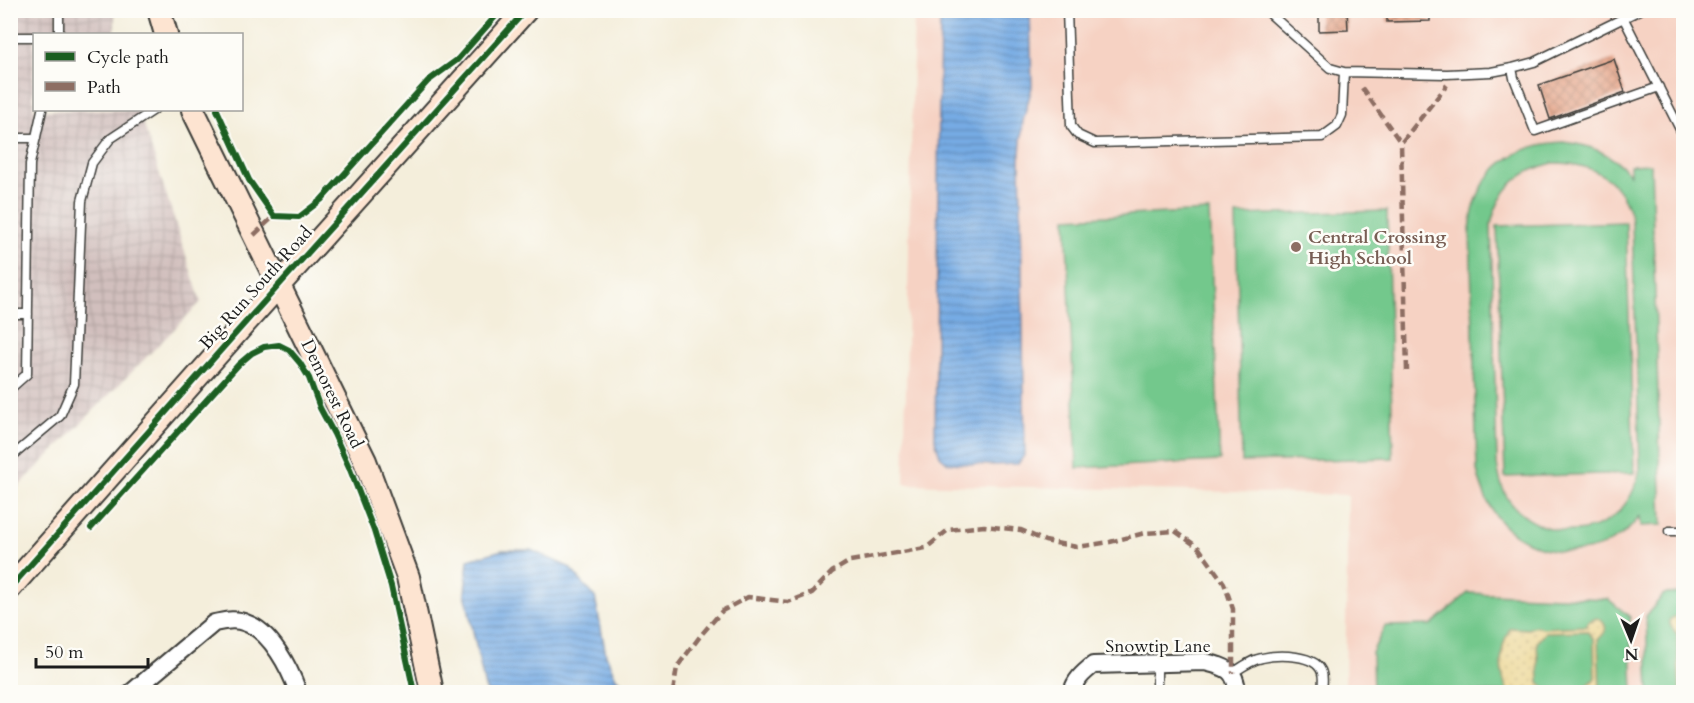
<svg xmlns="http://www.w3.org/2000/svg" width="1694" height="703" viewBox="0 0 1694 703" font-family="Cardo,serif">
<defs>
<pattern id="industrial-grid" width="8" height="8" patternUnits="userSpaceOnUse" patternTransform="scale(1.5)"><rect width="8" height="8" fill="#d1bfbd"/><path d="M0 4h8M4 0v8" fill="none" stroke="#b3a4a2"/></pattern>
<pattern id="sand-dots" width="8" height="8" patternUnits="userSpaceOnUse" patternTransform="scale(1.5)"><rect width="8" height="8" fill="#eeda9e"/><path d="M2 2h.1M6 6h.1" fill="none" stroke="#ccba88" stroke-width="1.8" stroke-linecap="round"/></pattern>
<pattern id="water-rules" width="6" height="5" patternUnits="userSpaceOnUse" patternTransform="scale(1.5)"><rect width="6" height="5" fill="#76abe4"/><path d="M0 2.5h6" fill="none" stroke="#608ab8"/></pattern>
<pattern id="building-cross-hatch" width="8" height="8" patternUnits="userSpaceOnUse" patternTransform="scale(1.5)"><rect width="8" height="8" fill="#e19677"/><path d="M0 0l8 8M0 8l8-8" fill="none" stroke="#b67a61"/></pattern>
</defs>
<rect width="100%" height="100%" fill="#fdfcf7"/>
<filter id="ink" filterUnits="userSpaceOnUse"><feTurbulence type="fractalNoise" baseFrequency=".0167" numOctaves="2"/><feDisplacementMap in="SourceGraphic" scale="12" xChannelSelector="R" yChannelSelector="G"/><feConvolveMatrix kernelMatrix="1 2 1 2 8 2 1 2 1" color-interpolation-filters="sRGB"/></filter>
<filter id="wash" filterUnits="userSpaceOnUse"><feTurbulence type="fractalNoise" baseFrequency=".008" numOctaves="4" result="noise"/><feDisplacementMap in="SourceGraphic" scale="24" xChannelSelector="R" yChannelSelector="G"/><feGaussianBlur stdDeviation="1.35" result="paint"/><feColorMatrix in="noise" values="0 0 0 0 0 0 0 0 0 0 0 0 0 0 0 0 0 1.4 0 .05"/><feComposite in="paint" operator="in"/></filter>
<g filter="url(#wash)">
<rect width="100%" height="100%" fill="#f4eedb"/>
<path fill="#f6d2c3" d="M 914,11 L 1683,11 L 1683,692 L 1345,692 L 1348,495 L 904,484 Z"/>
<path fill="url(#industrial-grid)" d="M 11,11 L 115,11 L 115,34 L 34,34 L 34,110 L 139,110 L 201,302 L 11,494 Z"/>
<path fill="#73c88c" stroke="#487254" stroke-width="1.5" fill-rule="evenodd" d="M 1563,142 C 1592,145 1610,153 1630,174 L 1630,165 L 1651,164 L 1662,525 L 1641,526 L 1640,516 C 1634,524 1628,531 1620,536 C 1583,563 1523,554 1496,516 C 1486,502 1481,487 1477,470 L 1470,230 C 1475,175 1508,145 1563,142 ZM 1553,163 C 1593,162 1624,181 1632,222 L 1640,468 C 1637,486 1629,503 1614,516 C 1582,543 1530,532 1508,499 C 1501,488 1499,476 1497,464 L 1491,224 C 1499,190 1518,171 1553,163 Z
M 1209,211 L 1220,461 L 1077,468 L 1066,218 Z
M 1387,211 L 1393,458 L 1242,462 L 1236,215 Z
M 1626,222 L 1634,473 L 1505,477 L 1497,226 Z
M 1468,593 L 1608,599 L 1630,617 L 1633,692 L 1373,692 L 1372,653 L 1385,626 L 1431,625 Z
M 1683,593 L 1683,692 L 1649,692 L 1646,616 L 1664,594 Z"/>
<path fill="url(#sand-dots)" stroke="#857b5d" stroke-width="1.5" fill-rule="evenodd" d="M 1678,615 L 1683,618 L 1683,692 L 1680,692 L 1677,634 C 1673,628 1668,626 1671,619 Z
M 1597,618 L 1603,622 C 1608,629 1605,634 1598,639 L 1600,692 L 1508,692 C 1498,670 1499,649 1510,628 L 1528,629 L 1535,626 L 1542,628 L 1586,626 L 1589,621 ZM 1587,631 L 1594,639 L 1595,678 L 1583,690 L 1546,689 L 1539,682 L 1537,642 L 1545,632 Z"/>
<path fill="url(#water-rules)" stroke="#496480" stroke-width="1.5" d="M 940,11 L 1030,11 L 1032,87 L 1023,121 L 1020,153 L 1025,454 L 1018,464 L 992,465 L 948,463 L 940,456 L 935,440 Z
M 502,550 L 531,550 L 569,567 L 595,597 L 606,655 L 616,678 L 636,692 L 488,692 L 485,688 L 465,593 L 468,560 Z"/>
<g id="blocks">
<path fill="url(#building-cross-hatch)" d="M 1319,10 L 1347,10 L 1348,30 L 1319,31 Z
M 1387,10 L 1430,10 L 1430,21 L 1387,22 Z
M 1614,59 L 1625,92 L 1550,119 L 1539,85 Z"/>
</g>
</g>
<g filter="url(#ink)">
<use href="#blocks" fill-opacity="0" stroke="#3c3c39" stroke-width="1.5"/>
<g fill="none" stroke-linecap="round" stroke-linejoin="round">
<defs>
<path id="lane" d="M 1067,10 L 1071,126 L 1078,135 L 1095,143 L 1322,137 L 1337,126 L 1342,115 L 1344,72
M 1266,10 L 1330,68 L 1344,72 L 1447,74 L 1491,72 L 1512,68 L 1534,62 L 1640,10
M 1624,19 L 1684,137
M 59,34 L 59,10
M 10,37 L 34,37
M 1512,68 L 1514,78 L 1535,131 L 1659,87
M 10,138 L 36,138
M 10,314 L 28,314
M 10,389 L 27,374 L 30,164 L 42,110
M 10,458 L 60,416 L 74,384 L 82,201 L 92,163 L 110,139 L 154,110
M 1669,531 L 1684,531
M 1157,663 L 1157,692
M 1233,673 C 1242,667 1251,660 1262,658 C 1278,654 1317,654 1322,673 C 1324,679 1322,687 1322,692"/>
<path id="street" d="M 132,692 L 214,623 C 225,621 235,618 246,623 C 271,631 290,669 298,692
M 1072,692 C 1075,680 1083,673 1093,665 L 1205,662 C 1225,667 1236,669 1237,692"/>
<path id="secondary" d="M 159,10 L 166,34
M 193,110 L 365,461 L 408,577 L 432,692
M 10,588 L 244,324 L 526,10"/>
</defs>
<use href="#lane" stroke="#3c3c39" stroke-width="11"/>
<use href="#street" stroke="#3c3c39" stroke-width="20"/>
<use href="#secondary" stroke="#3c3c39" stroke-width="26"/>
<use href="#lane" stroke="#fff" stroke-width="8"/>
<use href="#street" stroke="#fff" stroke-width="16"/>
<use href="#secondary" stroke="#fde4d1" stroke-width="22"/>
<path stroke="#8d6e63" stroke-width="4.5" stroke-dasharray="9 4.5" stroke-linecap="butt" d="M 1362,88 L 1401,143
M 254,235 L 274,216
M 1407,371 L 1401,143 L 1447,85
M 673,692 L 677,667 L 701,635 L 722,611 L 748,597 L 788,602 L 812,593 L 832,572 L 850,561 L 926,548 L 948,530 L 984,526 L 1021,530 L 1045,541 L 1077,547 L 1110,542 L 1145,533 L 1175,531 L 1199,548 L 1224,583 L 1233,609 L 1233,673"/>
<defs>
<path id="cycleway" d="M 217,110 L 249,180 L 274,216 L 299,217 L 321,200 L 428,81 L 457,60 L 501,10
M 91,528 L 239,364 L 252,353 L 264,347 L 279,345 L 289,350 L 300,363 L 309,378 L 320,408 L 334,434 L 349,467 L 374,531 L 391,586 L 414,692
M 10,588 L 244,324 L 526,10"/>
</defs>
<use href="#cycleway" stroke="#fdfcf7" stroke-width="10"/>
<use href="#cycleway" stroke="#1b5e20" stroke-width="6"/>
</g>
</g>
<circle fill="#8d6e63" stroke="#fdfcf7" stroke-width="2" cx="1296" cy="247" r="6"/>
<g text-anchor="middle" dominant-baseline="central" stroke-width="5" stroke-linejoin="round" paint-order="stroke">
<g font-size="18" font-weight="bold" fill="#785e54" stroke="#fdfcf7" text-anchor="start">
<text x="1308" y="237">Central Crossing<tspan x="1308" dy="21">High School</tspan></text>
</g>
<g font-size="18" fill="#1c1c1c" stroke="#fdfcf7">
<text transform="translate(256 288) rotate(-48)">Big Run South Road</text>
<text transform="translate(332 394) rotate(64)">Demorest Road</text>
<text x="1158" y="646">Snowtip Lane</text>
</g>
</g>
<rect width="1694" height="703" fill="none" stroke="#fdfcf7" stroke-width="36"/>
<rect x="33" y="33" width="210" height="78" fill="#fdfcf7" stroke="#a3a29f" stroke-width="1.5"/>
<rect x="45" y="52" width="30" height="9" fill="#1b5e20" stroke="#a3a29f" stroke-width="1.5"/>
<text x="87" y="63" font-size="18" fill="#1c1c1c">Cycle path</text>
<rect x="45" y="82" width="30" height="9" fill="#8d6e63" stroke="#a3a29f" stroke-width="1.5"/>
<text x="87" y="93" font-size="18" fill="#1c1c1c">Path</text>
<g transform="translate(1631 640) rotate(178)" stroke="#fdfcf7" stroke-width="4.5" paint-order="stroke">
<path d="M0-4.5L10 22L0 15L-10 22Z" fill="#1c1c1c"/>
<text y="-9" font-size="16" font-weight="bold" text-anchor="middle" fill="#1c1c1c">N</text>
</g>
<path d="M36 658v9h112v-9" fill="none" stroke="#1c1c1c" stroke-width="3"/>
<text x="45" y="658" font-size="18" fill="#1c1c1c" stroke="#fdfcf7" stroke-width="4.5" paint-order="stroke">50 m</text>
</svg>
